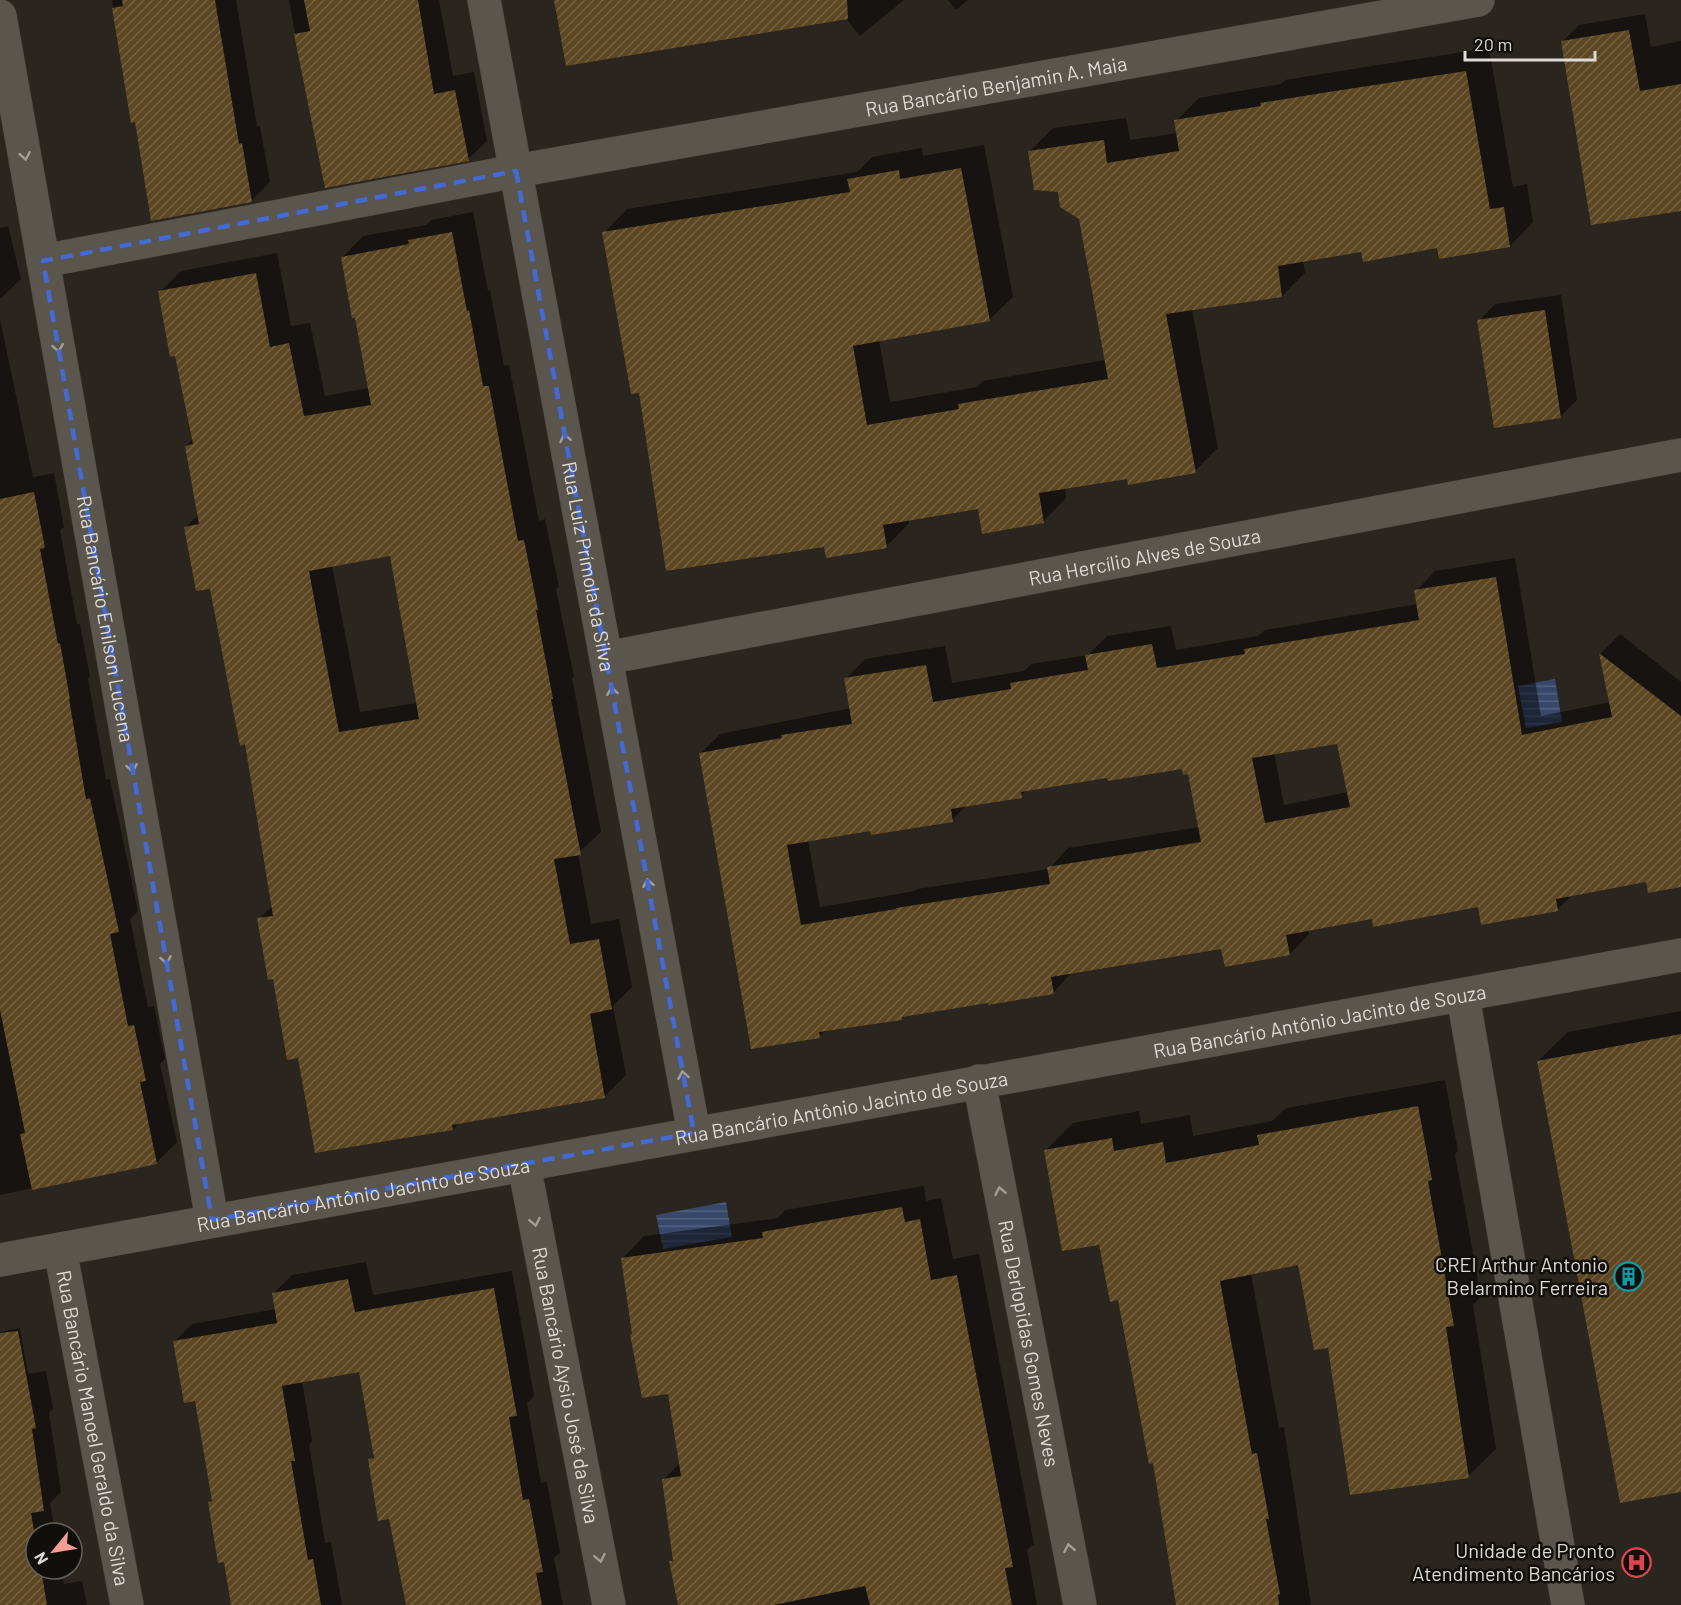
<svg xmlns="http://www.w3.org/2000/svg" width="1681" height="1605" viewBox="0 0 1681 1605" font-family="Barlow,sans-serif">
<defs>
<pattern id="water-rules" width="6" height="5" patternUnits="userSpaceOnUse" patternTransform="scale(1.5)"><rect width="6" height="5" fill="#37486a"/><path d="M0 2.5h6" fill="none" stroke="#54627f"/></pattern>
<pattern id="building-hatch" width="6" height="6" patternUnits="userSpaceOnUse" patternTransform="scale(1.5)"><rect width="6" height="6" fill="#5d4722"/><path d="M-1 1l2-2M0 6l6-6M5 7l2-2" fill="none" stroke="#746141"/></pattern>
</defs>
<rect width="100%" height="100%" fill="#2a251e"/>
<path fill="url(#water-rules)" d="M 1555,679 L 1562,722 L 1526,728 L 1518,686 Z
M 726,1202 L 732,1237 L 663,1249 L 656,1215 Z"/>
<path fill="#0007" fill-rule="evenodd" d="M 112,0 L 236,0 L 257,126 L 260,126 L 270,182 L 251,201 L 136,120 L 132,121 Z
M 289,0 L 439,0 L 453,76 L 474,72 L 487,141 L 468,159 L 301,67 Z
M 831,0 L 904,0 L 860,36 Z
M 948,0 L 968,0 L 956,10 Z
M 1645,14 L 1651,47 L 1681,41 L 1681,209 L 1563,41 L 1579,25 Z
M 1489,48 L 1513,187 L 1527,184 L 1533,222 L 1510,246 L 1439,246 L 1362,251 L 1303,261 L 1305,273 L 1282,296 L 1192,309 L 1218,448 L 1195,471 L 1128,478 L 1065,488 L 1066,498 L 1043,522 L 979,508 L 909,519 L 909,523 L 886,547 L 825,545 L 641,391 L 604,233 L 627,209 L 857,172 L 872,157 L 922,148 L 923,156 L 984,145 L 1013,297 L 989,320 L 879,340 L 890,402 L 977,387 L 983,381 L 1106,360 L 1081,218 L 1030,151 L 1053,128 L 1126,118 L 1130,140 L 1178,133 L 1176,121 L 1199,98 L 1281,84 L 1285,80 L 1346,70 Z
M 473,212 L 488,291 L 490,290 L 504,366 L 509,365 L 539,521 L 545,519 L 559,587 L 556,589 L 574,677 L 572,678 L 601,832 L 578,853 L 591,924 L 619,919 L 632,987 L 613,1006 L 626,1075 L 605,1096 L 459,1123 L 453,1129 L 299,1056 L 259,919 L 273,905 L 247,743 L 211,587 L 186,527 L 199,514 L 186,446 L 193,439 L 176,354 L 160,292 L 181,271 L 277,253 L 291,326 L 310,323 L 325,396 L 369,388 L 356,316 L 342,258 L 363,236 L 426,225 L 431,220 ZM 391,554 L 417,703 L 360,712 L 332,565 Z
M 8,226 L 21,279 L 0,299 L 0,228 Z
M 1561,295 L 1577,400 L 1560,417 L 1479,321 L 1495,304 Z
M 0,319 L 33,477 L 54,473 L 64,527 L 60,530 L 77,624 L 80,624 L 90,677 L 88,679 L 106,780 L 110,779 L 138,911 L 130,919 L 148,1007 L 154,1006 L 165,1059 L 160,1064 L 177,1142 L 157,1162 L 0,1195 Z
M 1515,558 L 1541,716 L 1611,702 L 1601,653 L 1620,634 L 1681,682 L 1681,885 L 1647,880 L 1573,894 L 1558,909 L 1479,906 L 1373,917 L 1308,930 L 1309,934 L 1290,954 L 1223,947 L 1072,972 L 1053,993 L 904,1015 L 902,1018 L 826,1030 L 820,1036 L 701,753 L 720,734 L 851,708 L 846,679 L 865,659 L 945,646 L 952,683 L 1024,671 L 1031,664 L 1088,655 L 1107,636 L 1171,626 L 1176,650 L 1258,636 L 1265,630 L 1418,604 L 1416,591 L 1435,571 ZM 1339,742 L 1348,792 L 1284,805 L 1274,753 ZM 1183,767 L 1190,772 L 1200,827 L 1068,848 L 1049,869 L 917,889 L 915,891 L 820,907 L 808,840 L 871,829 L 952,820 L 967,805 L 1021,796 L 1028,789 Z
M 1681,1011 L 1681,1490 L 1538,1061 L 1568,1032 Z
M 1445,1080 L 1458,1151 L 1455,1154 L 1481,1297 L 1473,1305 L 1496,1449 L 1468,1476 L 1329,1346 L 1300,1264 L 1251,1273 L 1279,1428 L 1284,1427 L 1311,1605 L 1178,1605 L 1154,1462 L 1120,1298 L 1100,1243 L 1046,1150 L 1073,1123 L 1139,1111 L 1141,1124 L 1190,1115 L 1193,1136 L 1272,1121 L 1286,1108 Z
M 924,1186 L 926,1201 L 941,1198 L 953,1259 L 979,1254 L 1034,1544 L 1027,1550 L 1037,1605 L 680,1605 L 671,1562 L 674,1559 L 663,1480 L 681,1462 L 669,1392 L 634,1333 L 623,1258 L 644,1236 L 778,1218 L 785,1210 Z
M 366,1262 L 373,1295 L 512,1271 L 534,1396 L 527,1403 L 541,1483 L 547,1482 L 560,1553 L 554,1558 L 563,1605 L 423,1605 L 370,1460 L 375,1455 L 360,1371 L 302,1381 L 312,1441 L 309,1444 L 325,1543 L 331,1542 L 342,1605 L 233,1605 L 225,1560 L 210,1502 L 213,1499 L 196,1399 L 174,1342 L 192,1324 L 276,1309 L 274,1293 L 292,1275 Z
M 20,1328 L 28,1374 L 46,1371 L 53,1409 L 49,1413 L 61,1492 L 50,1503 L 55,1533 L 36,1533 L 36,1569 L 61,1569 L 64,1584 L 82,1581 L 87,1605 L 0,1605 L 0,1332 Z"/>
<path fill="url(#building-hatch)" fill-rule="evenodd" d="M 122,0 L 215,0 L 239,144 L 242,143 L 252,202 L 151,221 L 135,122 L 131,123 L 112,8 L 123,6 Z
M 304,0 L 418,0 L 434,94 L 455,90 L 469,161 L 325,188 L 294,34 L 310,31 Z
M 554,0 L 847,0 L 848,19 L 566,66 Z
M 1629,30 L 1640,91 L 1681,84 L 1681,211 L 1591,225 L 1561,41 Z
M 1466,71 L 1490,209 L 1504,207 L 1510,247 L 1439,259 L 1437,248 L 1363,262 L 1361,252 L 1278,266 L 1282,297 L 1166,314 L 1196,473 L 1128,485 L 1127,479 L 1039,493 L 1044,523 L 982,534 L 978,509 L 883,525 L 887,548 L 826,558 L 824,547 L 666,571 L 639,393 L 631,394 L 602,232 L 850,192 L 847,179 L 899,170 L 900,179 L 961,168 L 990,321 L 853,346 L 867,425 L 959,409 L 958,404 L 1108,379 L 1079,219 L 1060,207 L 1058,192 L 1034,190 L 1028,151 L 1104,140 L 1107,163 L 1179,151 L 1174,120 L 1261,106 L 1260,103 L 1322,93 Z
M 452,232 L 467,311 L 469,310 L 483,386 L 489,386 L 518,541 L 524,540 L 538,610 L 536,610 L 553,699 L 551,699 L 581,855 L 554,859 L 570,944 L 599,939 L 612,1009 L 590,1014 L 605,1098 L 452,1125 L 453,1130 L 315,1153 L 298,1058 L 287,1060 L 273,979 L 268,980 L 257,918 L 273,916 L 245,744 L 240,746 L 210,589 L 196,591 L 184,527 L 199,524 L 185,446 L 193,444 L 175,356 L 170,357 L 158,291 L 256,273 L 270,347 L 289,343 L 304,416 L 371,405 L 355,318 L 352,318 L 341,257 L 409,244 L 408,240 ZM 390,556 L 419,719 L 339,732 L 309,571 Z
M 1545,310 L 1561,418 L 1494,428 L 1477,320 Z
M 34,492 L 45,548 L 40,549 L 58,644 L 60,643 L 70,699 L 69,699 L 86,799 L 90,798 L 119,932 L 110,934 L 128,1026 L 134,1025 L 146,1081 L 140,1082 L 157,1164 L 32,1190 L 20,1134 L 25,1133 L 0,1010 L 0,499 Z
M 1496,577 L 1522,735 L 1612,717 L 1599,653 L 1681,716 L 1681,887 L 1648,893 L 1646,882 L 1556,899 L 1558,911 L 1481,925 L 1478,907 L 1373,927 L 1372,919 L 1286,935 L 1290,955 L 1225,967 L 1221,949 L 1051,977 L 1054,994 L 988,1005 L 988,1003 L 902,1017 L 902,1020 L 819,1032 L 820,1038 L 751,1049 L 699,753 L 782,738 L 781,735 L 852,724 L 844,678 L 926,665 L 933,702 L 1011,689 L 1010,683 L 1088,670 L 1085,655 L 1152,644 L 1157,668 L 1245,654 L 1244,649 L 1419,620 L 1414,590 ZM 1337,744 L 1350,807 L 1265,823 L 1252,758 ZM 1182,769 L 1183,775 L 1188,774 L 1201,842 L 1047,867 L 1050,884 L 896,908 L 896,909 L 801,925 L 787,845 L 870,831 L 871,835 L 953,822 L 951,809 L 1022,798 L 1021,792 L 1107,778 L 1108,781 Z
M 1681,1034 L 1681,1492 L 1620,1503 L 1537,1061 Z
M 1418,1106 L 1432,1180 L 1428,1181 L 1454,1326 L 1446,1327 L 1469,1478 L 1350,1495 L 1328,1348 L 1314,1350 L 1298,1265 L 1220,1281 L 1252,1454 L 1257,1453 L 1269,1519 L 1266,1519 L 1280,1594 L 1278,1595 L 1279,1605 L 1176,1605 L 1153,1463 L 1149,1464 L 1118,1300 L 1110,1302 L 1099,1245 L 1062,1251 L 1044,1150 L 1112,1138 L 1114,1151 L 1163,1142 L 1166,1163 L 1259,1145 L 1257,1135 Z
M 902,1207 L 905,1222 L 920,1219 L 931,1280 L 957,1275 L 1013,1567 L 1005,1568 L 1012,1605 L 870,1605 L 865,1586 L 774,1605 L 678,1605 L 669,1561 L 673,1561 L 662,1479 L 681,1476 L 668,1394 L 642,1398 L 630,1334 L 632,1334 L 621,1258 L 763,1238 L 762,1232 Z
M 348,1279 L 355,1312 L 494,1288 L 517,1416 L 509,1417 L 523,1500 L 529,1499 L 543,1572 L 536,1573 L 542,1605 L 406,1605 L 389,1519 L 378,1521 L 368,1459 L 374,1458 L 359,1372 L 282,1386 L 295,1461 L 291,1461 L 308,1560 L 313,1559 L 321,1605 L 231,1605 L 224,1562 L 218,1563 L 208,1502 L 212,1501 L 195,1401 L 184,1403 L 173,1341 L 277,1323 L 272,1293 Z
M 18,1331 L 36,1428 L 32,1429 L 44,1511 L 31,1513 L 36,1542 L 36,1569 L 41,1569 L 47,1605 L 0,1605 L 0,1333 Z"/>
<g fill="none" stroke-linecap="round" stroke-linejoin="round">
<defs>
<g id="minor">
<path id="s1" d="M 484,0 L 694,1133"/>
<path id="s2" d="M 0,16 L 212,1220"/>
<path id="s3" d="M 43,261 L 516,171 L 1478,0"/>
<path id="s4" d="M 606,658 L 1681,455"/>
<path d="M 1463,996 L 1568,1605"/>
<path id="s5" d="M 979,1081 L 1080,1605"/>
<path id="s6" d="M 524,1165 L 609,1605"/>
<path id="s7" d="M 60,1249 L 127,1605"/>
<path id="s8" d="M 0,1260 L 1681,955"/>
</g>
</defs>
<use href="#minor" stroke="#443f39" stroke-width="34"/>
<use href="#minor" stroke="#5b564d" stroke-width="33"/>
</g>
<defs><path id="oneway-chevron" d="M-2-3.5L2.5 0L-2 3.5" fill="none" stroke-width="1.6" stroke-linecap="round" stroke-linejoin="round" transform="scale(1.5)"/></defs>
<g stroke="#a39f98">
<use href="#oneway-chevron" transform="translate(25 156) rotate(80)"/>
<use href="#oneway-chevron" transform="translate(58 348) rotate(80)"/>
<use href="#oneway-chevron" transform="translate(565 438) rotate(-101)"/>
<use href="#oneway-chevron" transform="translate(612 691) rotate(-100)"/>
<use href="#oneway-chevron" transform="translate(132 768) rotate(80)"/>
<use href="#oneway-chevron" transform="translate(648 883) rotate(-100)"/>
<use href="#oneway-chevron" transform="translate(166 960) rotate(80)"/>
<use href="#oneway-chevron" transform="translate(683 1075) rotate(-100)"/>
<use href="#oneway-chevron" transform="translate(1000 1191) rotate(-101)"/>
<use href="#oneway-chevron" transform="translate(535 1222) rotate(79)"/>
<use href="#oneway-chevron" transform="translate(1069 1548) rotate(-101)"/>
<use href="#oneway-chevron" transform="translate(600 1558) rotate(79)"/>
</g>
<path fill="none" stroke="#446ad8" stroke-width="4.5" stroke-dasharray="12 8" stroke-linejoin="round" d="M 516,171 L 694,1133 L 212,1220 L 43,261 Z"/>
<defs>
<symbol id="building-ring" viewBox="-11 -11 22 22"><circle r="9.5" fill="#110f0c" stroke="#0f9aa8" stroke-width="1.5"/><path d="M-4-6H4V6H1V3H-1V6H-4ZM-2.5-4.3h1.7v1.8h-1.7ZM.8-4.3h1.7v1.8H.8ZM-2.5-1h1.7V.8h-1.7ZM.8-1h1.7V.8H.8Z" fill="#0f9aa8"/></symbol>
<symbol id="hospital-ring" viewBox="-11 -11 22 22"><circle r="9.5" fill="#110f0c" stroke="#e0444e" stroke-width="1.5"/><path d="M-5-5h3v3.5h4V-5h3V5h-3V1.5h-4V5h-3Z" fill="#e0444e"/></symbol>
</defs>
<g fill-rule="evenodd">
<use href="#building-ring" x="1612" y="1260" width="33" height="33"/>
<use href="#hospital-ring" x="1620" y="1546" width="33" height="33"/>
</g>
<g text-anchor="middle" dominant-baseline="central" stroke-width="5" stroke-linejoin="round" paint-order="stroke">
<g font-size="20" fill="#dedad6" stroke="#110f0c">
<text stroke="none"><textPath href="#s3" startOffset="969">Rua Bancário Benjamin A. Maia</textPath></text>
<text stroke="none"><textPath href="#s4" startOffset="548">Rua Hercílio Alves de Souza</textPath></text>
<text stroke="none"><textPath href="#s1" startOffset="576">Rua Luiz Prímola da Silva</textPath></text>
<text stroke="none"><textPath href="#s2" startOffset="612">Rua Bancário Enilson Lucena</textPath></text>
<text stroke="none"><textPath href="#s8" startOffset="1341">Rua Bancário Antônio Jacinto de Souza</textPath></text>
<text stroke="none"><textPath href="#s8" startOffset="855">Rua Bancário Antônio Jacinto de Souza</textPath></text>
<text stroke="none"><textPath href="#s8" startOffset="369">Rua Bancário Antônio Jacinto de Souza</textPath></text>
<text stroke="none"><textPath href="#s5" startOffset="267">Rua Derlopidas Gomes Neves</textPath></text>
<text stroke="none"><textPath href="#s6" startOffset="224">Rua Bancário Aysio José da Silva</textPath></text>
<text stroke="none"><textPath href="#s7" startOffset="182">Rua Bancário Manoel Geraldo da Silva</textPath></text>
</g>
<g font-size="20" fill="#dedad6" stroke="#110f0c" text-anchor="end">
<text x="1608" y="1264">CREI Arthur Antonio<tspan x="1608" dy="23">Belarmino Ferreira</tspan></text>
<text x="1615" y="1550">Unidade de Pronto<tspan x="1615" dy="23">Atendimento Bancários</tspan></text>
</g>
</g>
<g transform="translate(54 1551) rotate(240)"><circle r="28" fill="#110f0c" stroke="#63605d" stroke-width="1.5"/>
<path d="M0-4.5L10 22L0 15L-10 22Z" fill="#f59c94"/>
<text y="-9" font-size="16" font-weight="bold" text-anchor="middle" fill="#dedad6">N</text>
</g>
<path d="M1465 51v9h130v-9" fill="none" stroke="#dedad6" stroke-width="3"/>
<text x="1474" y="51" font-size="18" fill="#dedad6" stroke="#110f0c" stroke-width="4.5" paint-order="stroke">20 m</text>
</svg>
